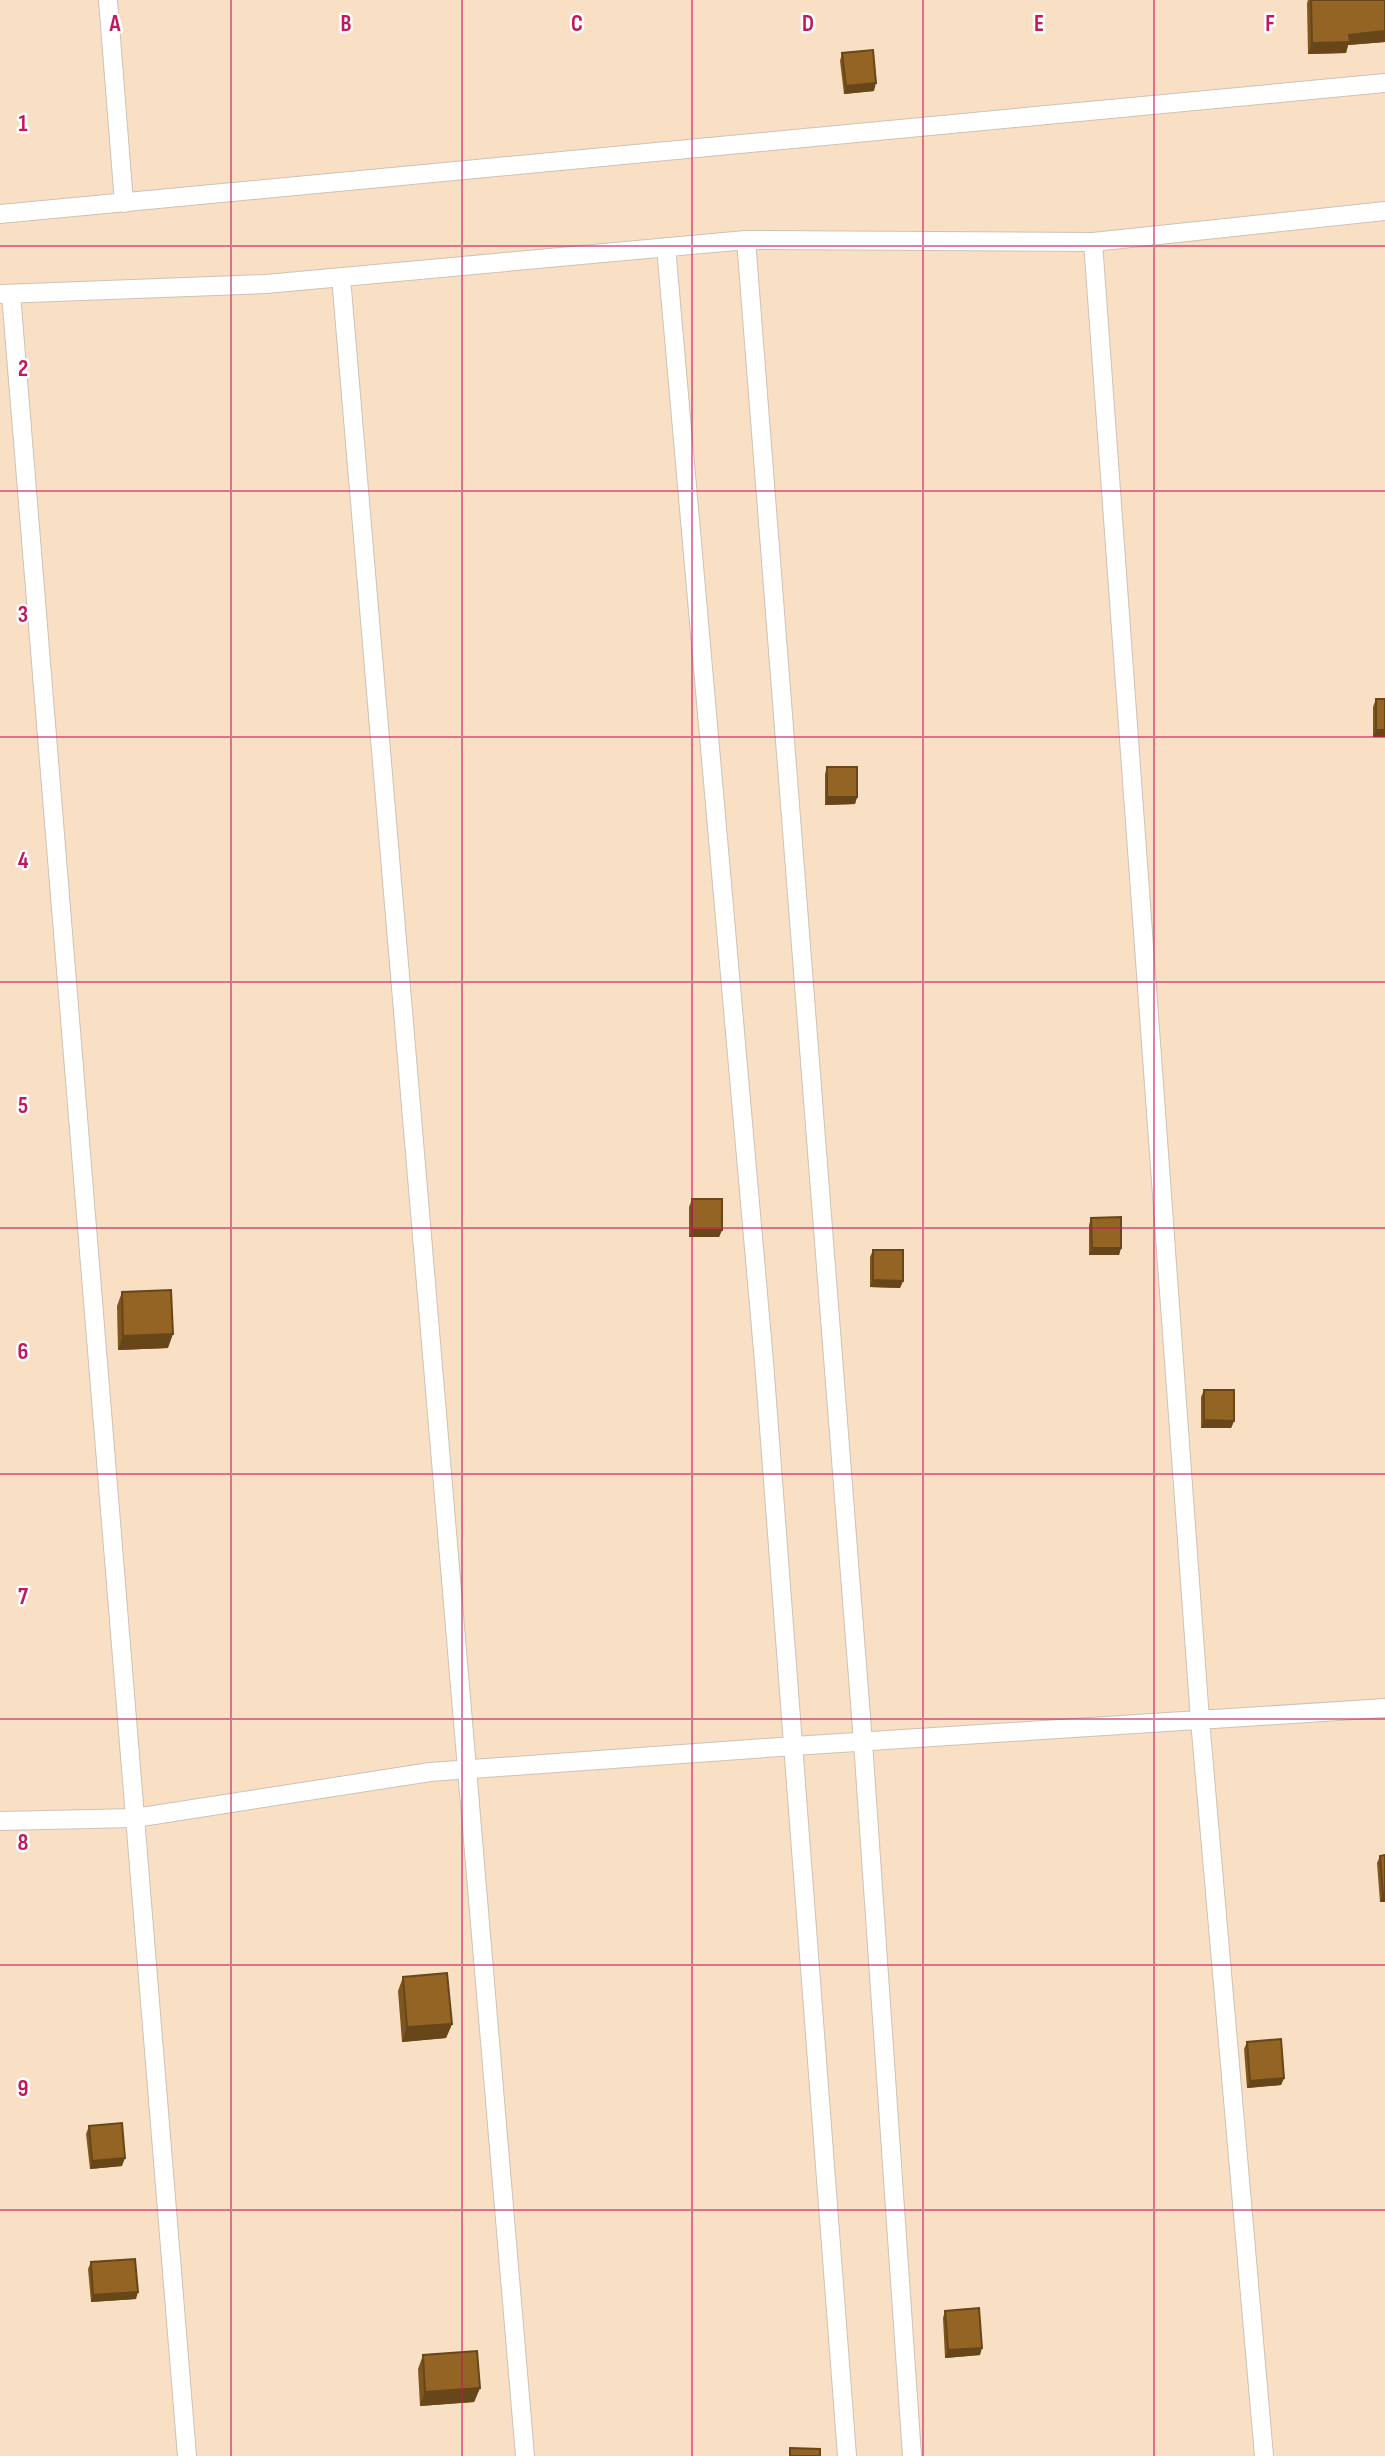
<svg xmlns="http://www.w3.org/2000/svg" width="1385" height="2456" viewBox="0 0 1385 2456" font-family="'Sofia Sans Condensed',sans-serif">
<rect width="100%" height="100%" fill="#fef9f3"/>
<path fill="#f9e0c4" d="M 0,0 L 1385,0 L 1385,2456 L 0,2456 Z"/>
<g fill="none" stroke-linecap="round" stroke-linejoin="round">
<defs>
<path id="lane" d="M 108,0 L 124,203
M 0,214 L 1385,83
M 1093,242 L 1200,1720 L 1264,2456
M 666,247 L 764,1362 L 847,2456
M 341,277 L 525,2456
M 2,294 L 266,284 L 746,240
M 11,294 L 187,2456
M 0,1821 L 135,1818 L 430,1772 L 794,1746 L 1385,1708
M 912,2456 L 863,1742 L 746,240 L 1093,242 L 1385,211"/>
</defs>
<use href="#lane" stroke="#cec2b5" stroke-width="20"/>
<use href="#lane" stroke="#fff" stroke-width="18"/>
</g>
<path fill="#7e561f" d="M 1308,0 L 1385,0 L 1385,42 L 1348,45 L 1346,53 L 1308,54 L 1307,3 Z
M 842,53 L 874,91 L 844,94 L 840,61 Z
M 1376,699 L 1385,699 L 1385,737 L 1373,737 L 1373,707 Z
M 827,767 L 857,797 L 855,804 L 825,805 L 825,774 Z
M 692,1199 L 722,1230 L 719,1237 L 689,1237 L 689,1207 Z
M 1091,1218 L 1121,1248 L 1119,1255 L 1089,1255 L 1089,1225 Z
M 873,1250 L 903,1281 L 900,1288 L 870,1287 L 870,1257 Z
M 122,1292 L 168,1348 L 118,1350 L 117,1306 Z
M 1204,1390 L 1234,1421 L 1231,1428 L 1201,1428 L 1201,1397 Z
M 1385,1855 L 1385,1902 L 1380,1902 L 1377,1863 L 1380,1856 Z
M 403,1977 L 452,2024 L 446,2038 L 402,2042 L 398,1991 Z
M 1247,2042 L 1284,2078 L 1281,2085 L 1247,2088 L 1244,2049 Z
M 89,2126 L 122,2166 L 90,2169 L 86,2134 Z
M 91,2262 L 136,2299 L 91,2302 L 88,2269 Z
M 945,2311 L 980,2355 L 945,2358 L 943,2318 Z
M 423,2355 L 480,2388 L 474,2402 L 420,2406 L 418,2369 Z"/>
<path fill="#674619" d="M 1385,31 L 1385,42 L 1348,45 L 1346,53 L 1308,54 L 1312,43 L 1349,35 Z
M 876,83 L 874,91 L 844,94 L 846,86 Z
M 1376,730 L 1385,730 L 1385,737 L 1373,737 Z
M 827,797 L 857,797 L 855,804 L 825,805 Z
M 692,1230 L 722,1230 L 719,1237 L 689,1237 Z
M 1092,1248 L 1121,1248 L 1119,1255 L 1089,1255 Z
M 873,1280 L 903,1281 L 900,1288 L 870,1287 Z
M 173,1334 L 168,1348 L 118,1350 L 123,1336 Z
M 1204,1420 L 1234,1421 L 1231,1428 L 1201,1428 Z
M 1383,1895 L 1385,1895 L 1385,1902 L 1380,1902 Z
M 452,2024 L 446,2038 L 402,2042 L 407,2027 Z
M 1284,2078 L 1281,2085 L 1247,2088 L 1250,2081 Z
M 125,2158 L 122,2166 L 90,2169 L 92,2161 Z
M 138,2292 L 136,2299 L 91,2302 L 93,2295 Z
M 982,2348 L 980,2355 L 945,2358 L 948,2350 Z
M 480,2388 L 474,2402 L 420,2406 L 425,2392 Z"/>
<path fill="#936424" stroke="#674619" stroke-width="2" d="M 1311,0 L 1385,0 L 1385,31 L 1349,35 L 1350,42 L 1312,43 Z
M 873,50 L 876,83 L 846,86 L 842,53 Z
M 1376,699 L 1385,699 L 1385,730 L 1376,730 Z
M 827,767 L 857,767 L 857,797 L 827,797 Z
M 692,1199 L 722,1199 L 722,1230 L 692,1230 Z
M 1121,1217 L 1121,1248 L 1092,1248 L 1091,1218 Z
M 873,1250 L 903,1250 L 903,1281 L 873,1280 Z
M 171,1290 L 173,1334 L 123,1336 L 122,1292 Z
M 1204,1390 L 1234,1390 L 1234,1421 L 1204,1420 Z
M 1385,1855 L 1385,1895 L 1383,1895 L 1380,1856 Z
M 447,1973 L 452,2024 L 407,2027 L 403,1977 Z
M 1281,2039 L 1284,2078 L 1250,2081 L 1247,2042 Z
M 122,2123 L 125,2158 L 92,2161 L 89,2126 Z
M 135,2259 L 138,2292 L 93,2295 L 91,2262 Z
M 979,2308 L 982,2348 L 948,2350 L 945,2311 Z
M 477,2351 L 480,2388 L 425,2392 L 423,2355 Z
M 790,2448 L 820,2449 L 820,2456 L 790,2456 Z"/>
<path fill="none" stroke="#c2185b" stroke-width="2" stroke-opacity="0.55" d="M 231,0 L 231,2456M 462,0 L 462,2456M 692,0 L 692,2456M 923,0 L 923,2456M 1154,0 L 1154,2456M 0,246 L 1385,246M 0,491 L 1385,491M 0,737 L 1385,737M 0,982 L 1385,982M 0,1228 L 1385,1228M 0,1474 L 1385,1474M 0,1719 L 1385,1719M 0,1965 L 1385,1965M 0,2210 L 1385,2210"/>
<g font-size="23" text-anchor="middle" font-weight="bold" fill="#c2185b" stroke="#fff" stroke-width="5" stroke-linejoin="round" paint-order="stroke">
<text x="115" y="31">A</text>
<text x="346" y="31">B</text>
<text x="577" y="31">C</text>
<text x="808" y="31">D</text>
<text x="1039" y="31">E</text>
<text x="1270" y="31">F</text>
<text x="23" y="131">1</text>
<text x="23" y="376">2</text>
<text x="23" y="622">3</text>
<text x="23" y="868">4</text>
<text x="23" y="1113">5</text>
<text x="23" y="1359">6</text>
<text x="23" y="1604">7</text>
<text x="23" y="1850">8</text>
<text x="23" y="2096">9</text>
</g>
</svg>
